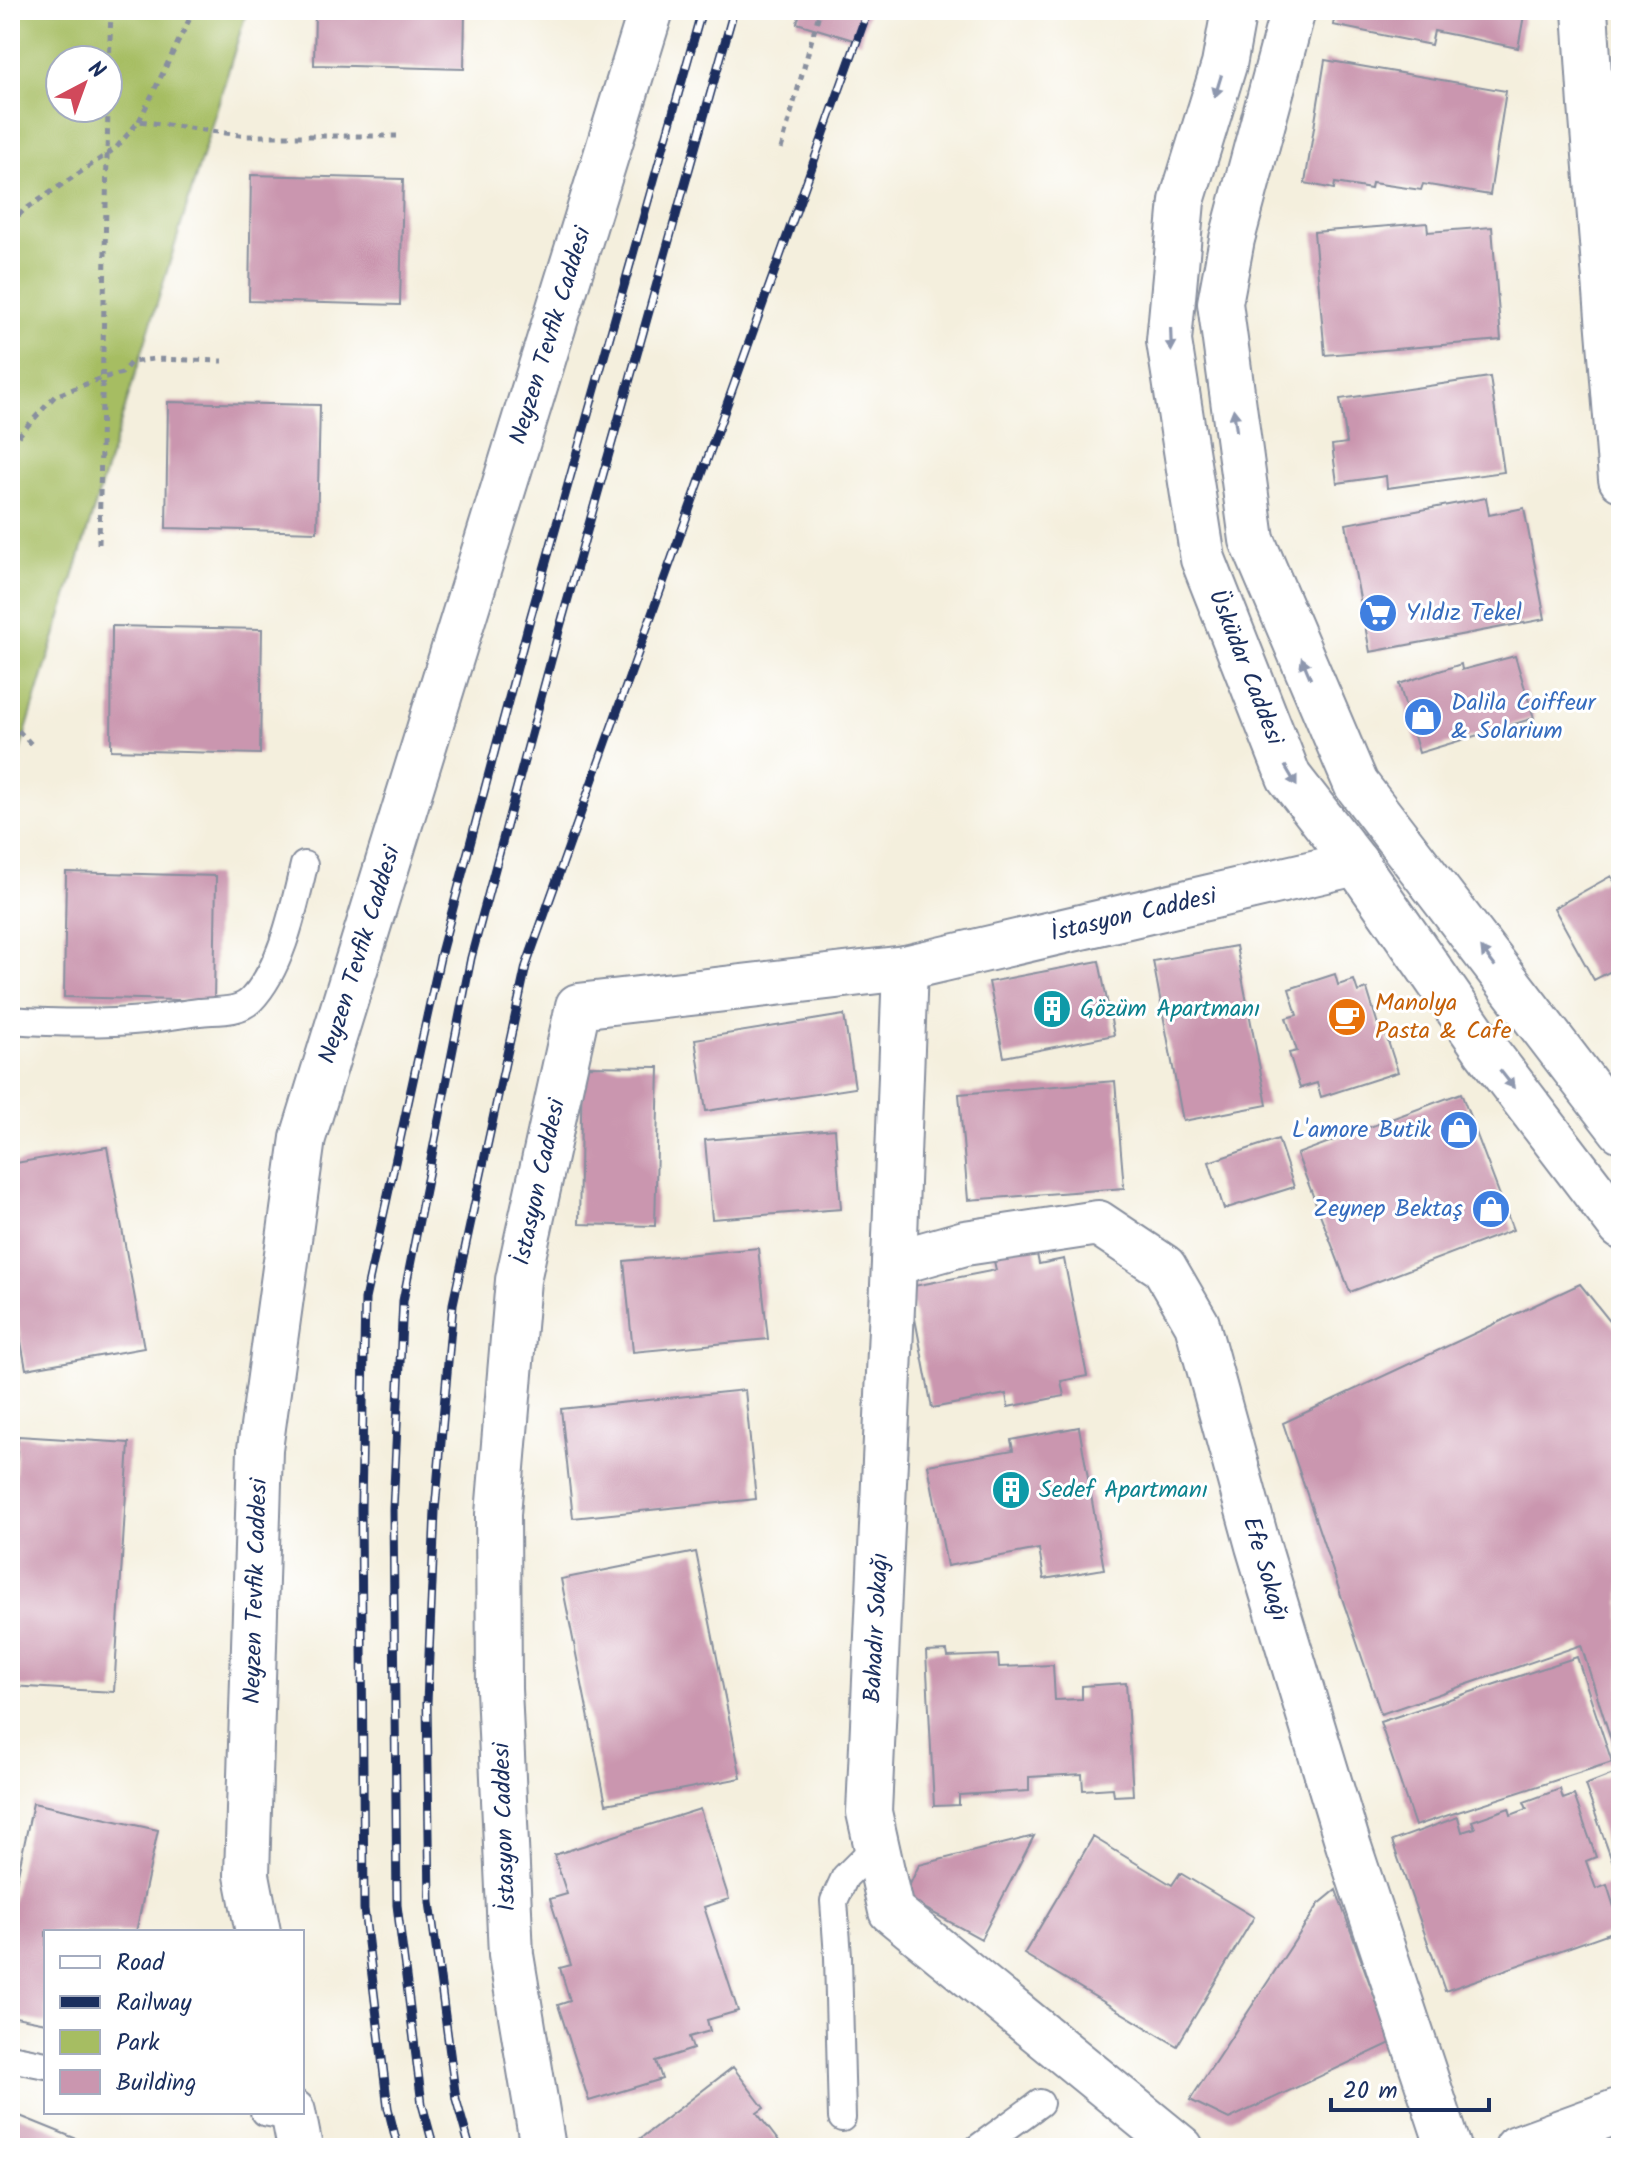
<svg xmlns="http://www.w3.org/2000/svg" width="1631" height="2158" viewBox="0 0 1631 2158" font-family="Kalam,sans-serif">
<rect width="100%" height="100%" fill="#fff"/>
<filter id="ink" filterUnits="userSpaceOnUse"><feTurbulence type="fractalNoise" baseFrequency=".0125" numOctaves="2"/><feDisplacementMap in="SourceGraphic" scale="16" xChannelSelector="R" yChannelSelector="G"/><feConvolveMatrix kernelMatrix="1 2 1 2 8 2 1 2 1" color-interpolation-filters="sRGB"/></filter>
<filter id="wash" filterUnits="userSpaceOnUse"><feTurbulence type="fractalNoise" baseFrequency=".006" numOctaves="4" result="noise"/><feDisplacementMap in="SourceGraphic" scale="32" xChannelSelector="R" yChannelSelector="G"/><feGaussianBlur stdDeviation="1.8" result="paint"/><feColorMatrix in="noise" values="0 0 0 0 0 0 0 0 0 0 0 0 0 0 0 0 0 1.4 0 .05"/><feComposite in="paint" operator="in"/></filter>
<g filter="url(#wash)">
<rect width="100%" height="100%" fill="#f4efdd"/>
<path fill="#a6bd62" stroke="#607660" stroke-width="2" fill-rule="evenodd" d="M 10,10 L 247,10 L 10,783 ZM 60,60 L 108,60 L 108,108 L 60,108 Z"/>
<g id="blocks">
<path fill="#ca96af" d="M 315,10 L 465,10 L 464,69 L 314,65 Z
M 801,10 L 869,10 L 860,42 L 797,23 Z
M 1336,10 L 1525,10 L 1518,48 L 1434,31 L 1431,45 L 1333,25 Z
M 1325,60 L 1506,91 L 1490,195 L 1423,184 L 1421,190 L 1372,183 L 1371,189 L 1335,183 L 1334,189 L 1305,183 Z
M 251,175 L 403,179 L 400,305 L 249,301 Z
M 1427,223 L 1428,232 L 1492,227 L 1501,340 L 1325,355 L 1314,232 Z
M 1490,377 L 1504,472 L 1387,488 L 1386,476 L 1337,483 L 1332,445 L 1347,443 L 1340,399 Z
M 168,402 L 320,405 L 317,532 L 166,528 Z
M 1486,498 L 1489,515 L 1524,508 L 1545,619 L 1370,652 L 1346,524 Z
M 112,626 L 262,629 L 260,754 L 111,750 Z
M 1515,656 L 1534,718 L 1419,753 L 1399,684 L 1461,664 L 1462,670 Z
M 66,872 L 216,876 L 214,1001 L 64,997 Z
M 1611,876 L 1618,888 L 1621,886 L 1621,966 L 1594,980 L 1554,908 Z
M 1236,946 L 1267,1105 L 1183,1121 L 1153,961 Z
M 1099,961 L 1114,1035 L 1004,1057 L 989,982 Z
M 1335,974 L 1338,985 L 1354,980 L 1358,992 L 1367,989 L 1379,1028 L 1383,1026 L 1398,1072 L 1321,1097 L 1317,1083 L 1300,1088 L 1289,1053 L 1297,1051 L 1286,1018 L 1297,1015 L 1289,989 Z
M 844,1015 L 855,1088 L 706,1111 L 695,1039 Z
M 582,1066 L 659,1067 L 655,1226 L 579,1224 Z
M 1115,1081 L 1124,1188 L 968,1200 L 959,1094 Z
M 1461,1093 L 1513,1230 L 1350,1292 L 1297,1154 Z
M 835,1129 L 841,1209 L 712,1219 L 705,1140 Z
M 1278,1139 L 1294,1187 L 1224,1209 L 1209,1162 Z
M 107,1147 L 144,1348 L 26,1369 L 10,1281 L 10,1164 Z
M 1035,1244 L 1039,1264 L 1064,1259 L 1087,1376 L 1061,1381 L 1064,1396 L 1008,1407 L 1006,1394 L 932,1408 L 909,1287 L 996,1270 L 992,1252 Z
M 758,1248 L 768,1339 L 633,1352 L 624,1261 Z
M 1580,1284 L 1621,1335 L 1620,1768 L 1581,1645 L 1381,1714 L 1283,1423 Z
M 745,1390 L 756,1499 L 573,1518 L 561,1409 Z
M 1079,1427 L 1104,1569 L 1044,1579 L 1039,1549 L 947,1566 L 928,1465 L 1013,1450 L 1011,1440 Z
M 18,1436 L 129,1443 L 114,1692 L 10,1686 L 10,1561 Z
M 696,1552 L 741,1778 L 606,1804 L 561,1579 Z
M 947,1651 L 948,1657 L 998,1655 L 999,1667 L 1053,1665 L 1055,1700 L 1082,1699 L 1082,1686 L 1126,1683 L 1133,1795 L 1114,1796 L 1113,1788 L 1083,1790 L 1082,1774 L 1029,1777 L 1029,1791 L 959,1795 L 959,1805 L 934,1806 L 926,1652 Z
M 1577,1657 L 1612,1762 L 1415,1826 L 1380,1722 Z
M 1621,1771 L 1621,1886 L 1585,1785 Z
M 1560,1789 L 1563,1799 L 1574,1795 L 1596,1857 L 1586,1861 L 1596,1889 L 1607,1885 L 1621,1929 L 1445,1991 L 1392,1841 L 1458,1817 L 1462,1832 L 1475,1828 L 1472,1821 L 1509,1808 L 1511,1815 L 1527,1809 L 1524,1802 Z
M 33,1803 L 158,1830 L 136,1932 L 46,1932 L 46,2023 L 10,2016 L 10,1911 Z
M 700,1809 L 729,1899 L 704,1907 L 738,2011 L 707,2020 L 710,2031 L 689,2037 L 693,2049 L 656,2061 L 662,2079 L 589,2101 L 558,2005 L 570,2001 L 560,1968 L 571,1965 L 550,1899 L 567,1894 L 554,1855 Z
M 1034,1836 L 981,1939 L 904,1897 L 919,1865 Z
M 1093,1837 L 1172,1885 L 1180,1873 L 1254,1917 L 1177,2046 L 1024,1954 Z
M 1336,1890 L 1391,2043 L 1229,2119 L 1190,2100 L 1319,1904 Z
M 733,2067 L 764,2108 L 757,2113 L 783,2147 L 628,2148 Z
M 10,2112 L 99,2148 L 10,2148 Z"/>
</g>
</g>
<g filter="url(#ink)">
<use href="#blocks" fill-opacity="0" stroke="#888f9e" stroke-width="2"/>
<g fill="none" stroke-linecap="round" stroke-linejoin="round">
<defs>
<path id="lane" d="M 10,1020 C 54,1023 100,1024 144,1020 C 162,1018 181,1014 199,1012 C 216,1010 238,1013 251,1000 C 282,968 294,907 304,865
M 10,2058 L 46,2065
M 264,2112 L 295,2118
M 842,2118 L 838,1957 L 834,1901 L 845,1877 L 876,1846
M 978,2148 L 1040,2103"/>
<g id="street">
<path d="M 1585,10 L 1591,105 L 1621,479"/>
<path d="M 905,968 L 894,1263 L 869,1812 L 891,1911 L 1181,2148"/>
<path id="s1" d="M 894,1263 L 965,1243 L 1098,1223 L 1164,1267 L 1197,1324 L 1258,1546 L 1348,1844 L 1449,2148"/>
</g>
<g id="secondary">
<path id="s2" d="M 258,1932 L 247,1875 L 260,1449 L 303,1138 L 651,10"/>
<path d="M 293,2112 L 300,2148"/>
<path id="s3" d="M 543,2148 L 511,1955 L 499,1689 L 498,1514 L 518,1280 L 578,1006 L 905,968 L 1356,863"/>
<path d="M 1517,2148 L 1621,2110"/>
</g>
<g id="primary">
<path id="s4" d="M 1234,10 L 1224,65 L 1182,201 L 1169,341 L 1203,559 L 1289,777 L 1356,863 L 1486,1050 L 1621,1227"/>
<path d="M 1293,10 L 1232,239 L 1220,303 L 1252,540 L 1356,784 L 1621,1130"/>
</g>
</defs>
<use href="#lane" stroke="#888f9e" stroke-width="30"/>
<use href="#street" stroke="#888f9e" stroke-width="48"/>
<use href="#secondary" stroke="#888f9e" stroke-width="48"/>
<use href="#primary" stroke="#888f9e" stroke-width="48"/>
<path stroke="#888f9e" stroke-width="5" stroke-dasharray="6 6" stroke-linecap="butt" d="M 108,100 L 111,10
M 139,121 L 194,10
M 781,149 L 820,10
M 10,224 L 23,211 L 116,148 L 139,121 L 247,136 L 397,136
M 10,445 L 55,396 L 102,378 L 122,373 L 131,362 L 154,359 L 223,361
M 99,544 L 108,108
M 10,722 L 33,746"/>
<use href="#lane" stroke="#fff" stroke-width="26"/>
<use href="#street" stroke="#fff" stroke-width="44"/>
<use href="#secondary" stroke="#fff" stroke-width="44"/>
<use href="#primary" stroke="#fff" stroke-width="44"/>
<defs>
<path id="rail" d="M 398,2148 L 388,2108 L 364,1909 L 361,1509 L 365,1299 L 441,953 L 530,619 L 702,10
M 434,2148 L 422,2104 L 397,1905 L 393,1509 L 403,1301 L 471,958 L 560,627 L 734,10
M 470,2148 L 456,2099 L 430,1902 L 427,1703 L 435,1511 L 453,1304 L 526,966 L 868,10"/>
</defs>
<use href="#rail" stroke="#1b2f5e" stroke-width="9"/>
<use href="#rail" stroke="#fff" stroke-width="6" stroke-dasharray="18" stroke-linecap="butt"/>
</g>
<defs><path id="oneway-solid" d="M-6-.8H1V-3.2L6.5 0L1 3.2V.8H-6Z" transform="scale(2)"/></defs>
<g fill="#8d97ae">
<use href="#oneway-solid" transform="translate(1218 86) rotate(107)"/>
<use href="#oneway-solid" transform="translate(1171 340) rotate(88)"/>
<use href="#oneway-solid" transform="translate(1235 420) rotate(-98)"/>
<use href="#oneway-solid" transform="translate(1306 668) rotate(-113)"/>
<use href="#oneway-solid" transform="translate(1291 776) rotate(60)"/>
<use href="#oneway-solid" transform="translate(1488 957) rotate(-127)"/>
<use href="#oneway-solid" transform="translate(1507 1079) rotate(52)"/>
</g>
</g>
<defs>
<symbol id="supermarket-disc" viewBox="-11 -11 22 22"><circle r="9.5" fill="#3f7fe0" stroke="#fff"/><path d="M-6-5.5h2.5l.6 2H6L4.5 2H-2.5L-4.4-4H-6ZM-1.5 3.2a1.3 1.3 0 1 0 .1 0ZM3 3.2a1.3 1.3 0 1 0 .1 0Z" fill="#fff"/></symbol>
<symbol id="shop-disc" viewBox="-11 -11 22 22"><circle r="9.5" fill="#3f7fe0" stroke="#fff"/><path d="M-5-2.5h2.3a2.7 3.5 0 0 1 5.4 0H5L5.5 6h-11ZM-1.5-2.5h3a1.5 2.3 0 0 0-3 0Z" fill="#fff"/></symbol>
<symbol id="building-disc" viewBox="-11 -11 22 22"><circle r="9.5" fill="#0f9aa8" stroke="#fff"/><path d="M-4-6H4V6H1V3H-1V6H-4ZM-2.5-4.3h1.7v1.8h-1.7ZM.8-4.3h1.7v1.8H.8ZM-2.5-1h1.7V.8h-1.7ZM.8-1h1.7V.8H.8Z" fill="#fff"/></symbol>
<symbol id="cafe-disc" viewBox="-11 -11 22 22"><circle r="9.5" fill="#e8710a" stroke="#fff"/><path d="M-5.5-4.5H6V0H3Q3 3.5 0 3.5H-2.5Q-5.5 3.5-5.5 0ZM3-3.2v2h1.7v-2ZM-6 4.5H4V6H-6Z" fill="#fff"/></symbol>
</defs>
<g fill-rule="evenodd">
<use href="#supermarket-disc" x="1356" y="591" width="44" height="44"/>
<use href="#shop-disc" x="1401" y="695" width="44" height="44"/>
<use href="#building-disc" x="1030" y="987" width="44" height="44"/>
<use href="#cafe-disc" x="1325" y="995" width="44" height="44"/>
<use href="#shop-disc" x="1437" y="1108" width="44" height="44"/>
<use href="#shop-disc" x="1469" y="1187" width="44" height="44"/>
<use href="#building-disc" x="989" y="1468" width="44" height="44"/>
</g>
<g text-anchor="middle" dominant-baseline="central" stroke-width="6" stroke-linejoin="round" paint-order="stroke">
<g font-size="24" fill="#1b2f5e" stroke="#fff">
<text stroke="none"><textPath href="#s2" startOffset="1638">Neyzen Tevfik Caddesi</textPath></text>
<text stroke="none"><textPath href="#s4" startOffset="676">Üsküdar Caddesi</textPath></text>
<text stroke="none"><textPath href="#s3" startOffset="1716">İstasyon Caddesi</textPath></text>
<text stroke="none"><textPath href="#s2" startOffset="990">Neyzen Tevfik Caddesi</textPath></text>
<text stroke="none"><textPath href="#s3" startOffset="972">İstasyon Caddesi</textPath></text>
<text stroke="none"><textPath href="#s1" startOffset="608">Efe Sokağı</textPath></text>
<text stroke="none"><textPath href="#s2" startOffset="342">Neyzen Tevfik Caddesi</textPath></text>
<text transform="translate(877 1628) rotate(-87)">Bahadır Sokağı</text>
<text transform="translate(505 1827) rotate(-92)">İstasyon Caddesi</text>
</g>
<g font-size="24" fill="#366cbe" stroke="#fff" text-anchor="start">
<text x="1406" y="613">Yıldız Tekel</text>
<text x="1451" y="703">Dalila Coiffeur<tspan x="1451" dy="28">&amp; Solarium</tspan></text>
<text x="1431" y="1130" text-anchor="end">L'amore Butik</text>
<text x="1463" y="1209" text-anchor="end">Zeynep Bektaş</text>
</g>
<g font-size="24" fill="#c56008" stroke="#fff" text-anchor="start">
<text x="1375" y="1003">Manolya<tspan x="1375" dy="28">Pasta &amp; Cafe</tspan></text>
</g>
<g font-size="24" fill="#0d838f" stroke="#fff" text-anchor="start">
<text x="1080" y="1009">Gözüm Apartmanı</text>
<text x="1039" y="1490">Sedef Apartmanı</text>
</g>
</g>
<rect width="1631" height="2158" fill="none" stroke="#fff" stroke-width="40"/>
<rect x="44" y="1930" width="260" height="184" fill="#ffffff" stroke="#a4acbf" stroke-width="2"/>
<rect x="60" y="1956" width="40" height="12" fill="#ffffff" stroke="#a4acbf" stroke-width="2"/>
<text x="116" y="1970" font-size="24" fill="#1b2f5e">Road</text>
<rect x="60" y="1996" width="40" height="12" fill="#1b2f5e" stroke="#a4acbf" stroke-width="2"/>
<text x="116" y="2010" font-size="24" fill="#1b2f5e">Railway</text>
<rect x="60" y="2030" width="40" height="24" fill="#a6bd62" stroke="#a4acbf" stroke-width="2"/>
<text x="116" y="2050" font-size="24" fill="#1b2f5e">Park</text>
<rect x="60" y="2070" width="40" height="24" fill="#ca96af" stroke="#a4acbf" stroke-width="2"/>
<text x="116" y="2090" font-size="24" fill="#1b2f5e">Building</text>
<g transform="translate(84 84) rotate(41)"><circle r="38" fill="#ffffff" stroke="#a4acbf" stroke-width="2"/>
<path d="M0-6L14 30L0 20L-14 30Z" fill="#d1495b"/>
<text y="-12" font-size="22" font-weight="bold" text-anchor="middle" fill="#1b2f5e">N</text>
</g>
<path d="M1331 2098v12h158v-12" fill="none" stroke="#1b2f5e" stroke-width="4"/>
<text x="1343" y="2098" font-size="24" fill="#1b2f5e" stroke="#ffffff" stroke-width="6" paint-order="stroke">20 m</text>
</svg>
